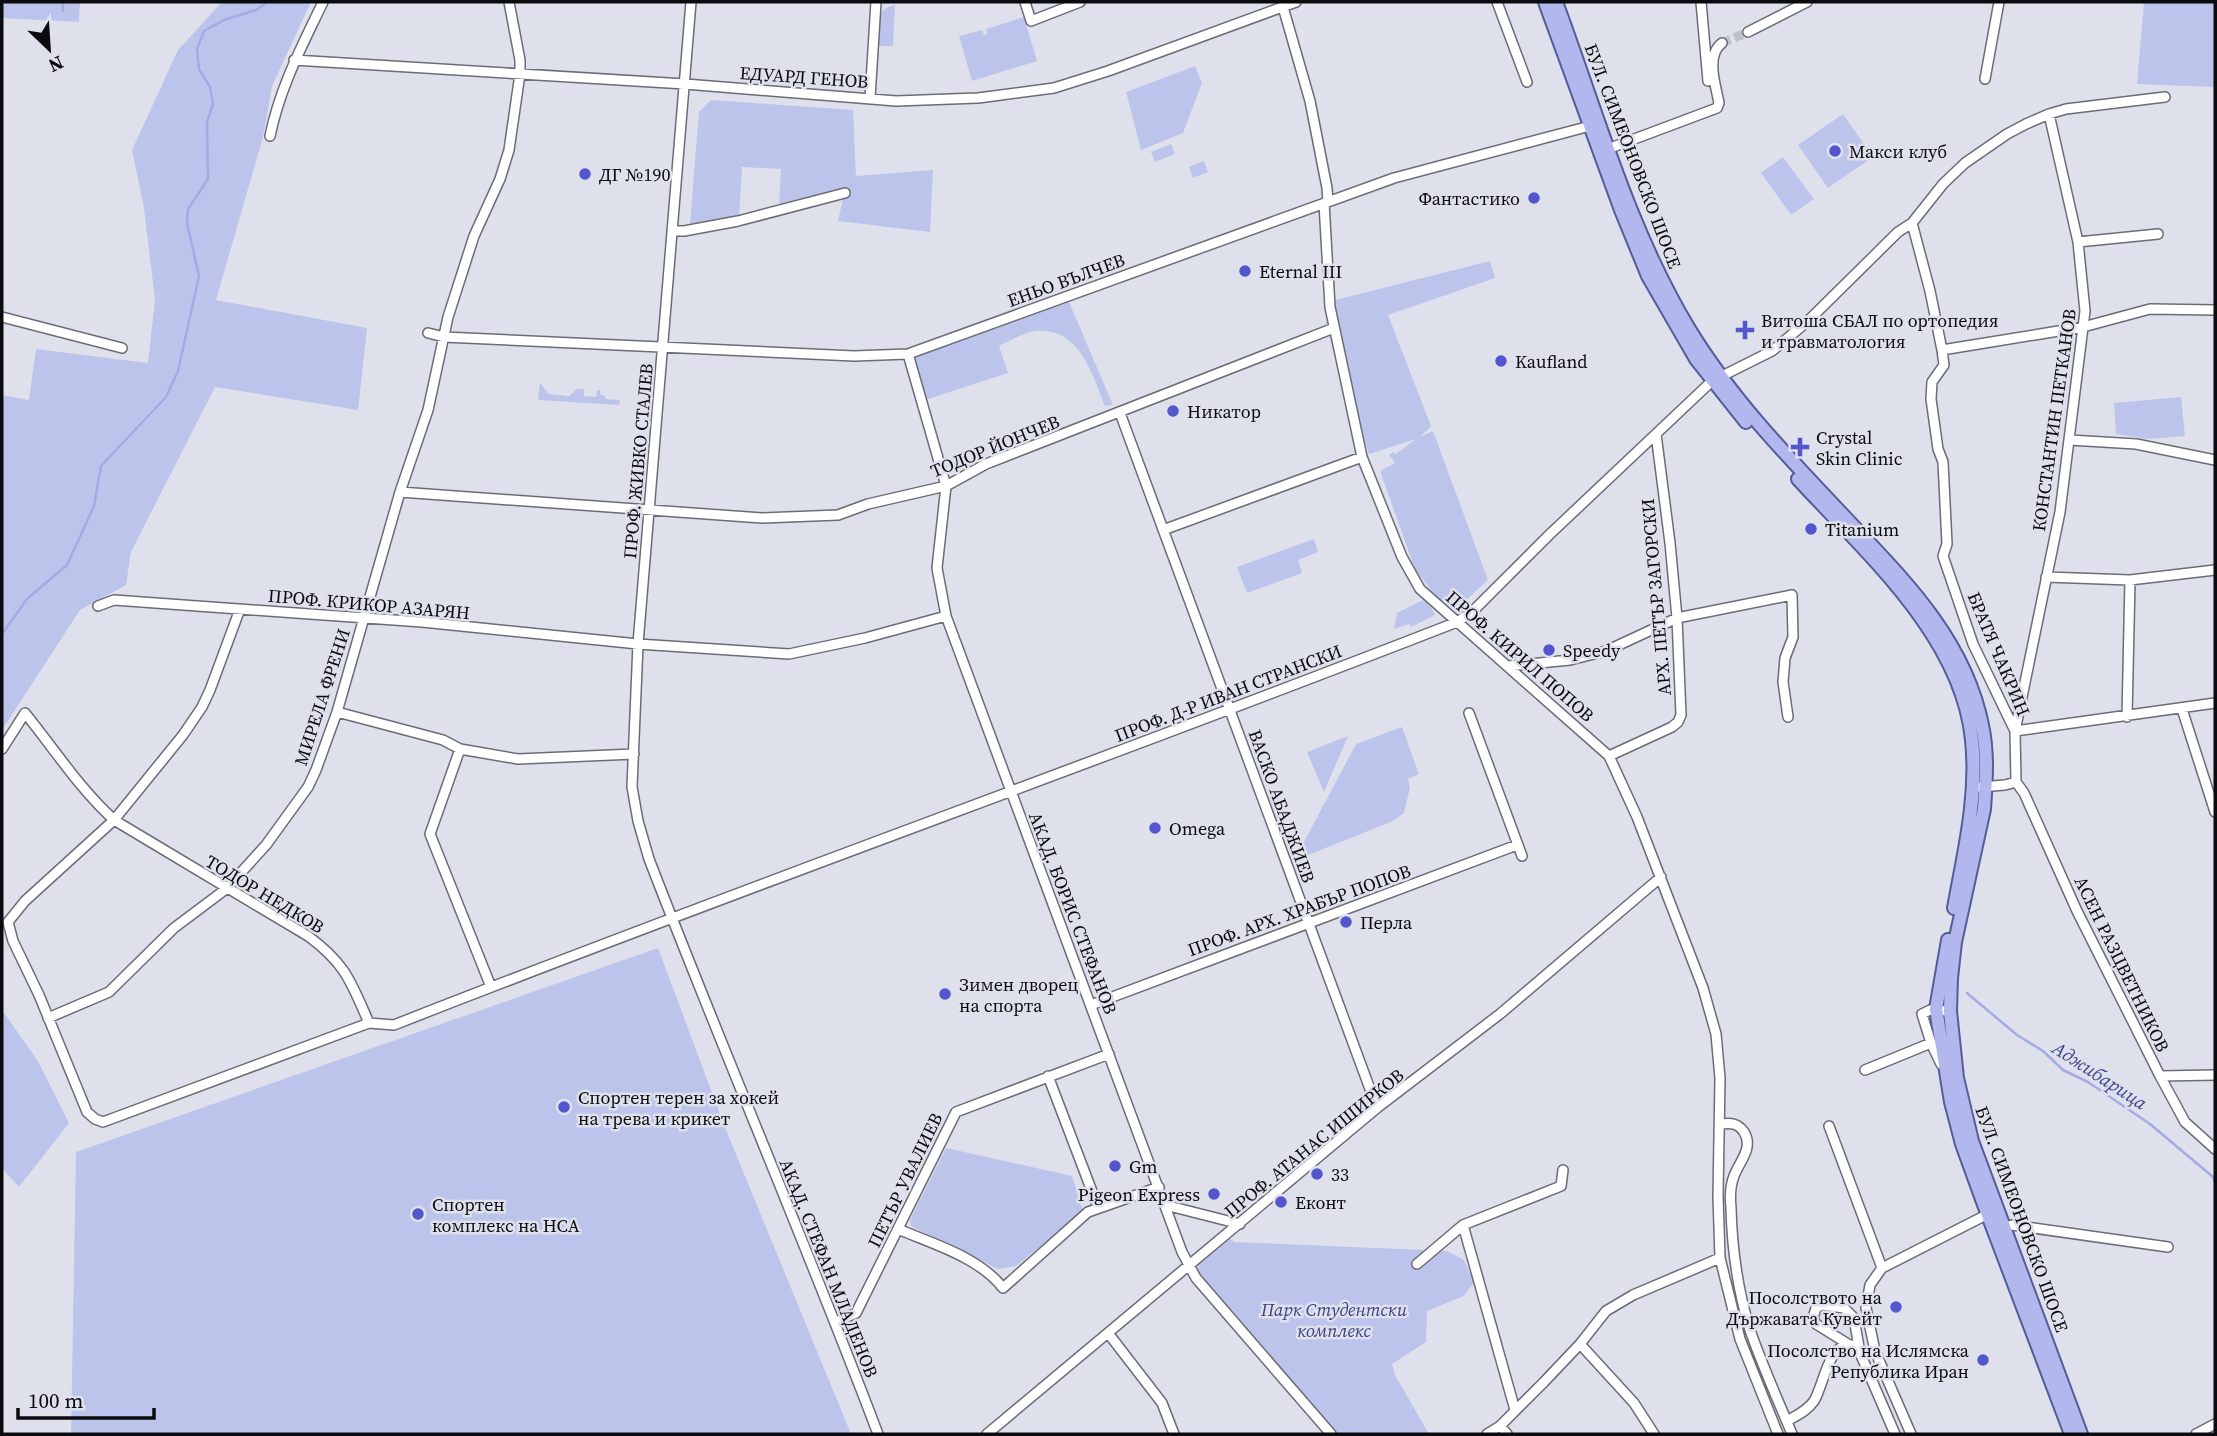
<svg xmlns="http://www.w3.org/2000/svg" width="2217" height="1436" viewBox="0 0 2217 1436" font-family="'Source Serif 4',serif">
<rect width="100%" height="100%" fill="#dee1ec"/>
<path fill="#bdc4ec" d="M 2,2 L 80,2 L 79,22 L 2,18 Z
M 222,2 L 311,2 L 272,86 L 263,137 L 216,300 L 367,328 L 358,410 L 215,387 L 131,552 L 126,585 L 80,610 L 2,730 L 2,395 L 29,400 L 36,349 L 148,363 L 155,300 L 144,208 L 132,150 L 178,50 Z
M 2144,2 L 2215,2 L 2215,87 L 2137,84 Z
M 895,5 L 893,46 L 877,46 C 878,27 872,10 895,5 Z
M 1024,17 L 1037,61 L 972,81 L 959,36 L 982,30 L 984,35 L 988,34 L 986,29 Z
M 1195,66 L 1202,83 L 1183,133 L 1141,150 L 1126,92 Z
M 711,100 L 853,110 L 856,176 L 933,170 L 930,232 L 838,221 L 844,193 L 836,191 L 779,205 L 781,169 L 742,167 L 739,217 L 690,224 L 699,112 Z
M 1843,114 L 1873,157 L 1828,188 L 1798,145 Z
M 1171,144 L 1175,154 L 1155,162 L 1151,152 Z
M 1783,157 L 1814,199 L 1791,215 L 1761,173 Z
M 1204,161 L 1208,172 L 1193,178 L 1189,167 Z
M 1490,261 L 1495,278 L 1388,315 L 1431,426 L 1420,437 L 1433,431 L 1488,580 L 1454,611 L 1435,595 L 1415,569 L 1380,471 L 1395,463 L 1389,455 L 1393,452 L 1396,454 L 1416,439 L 1369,454 L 1325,324 L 1335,300 Z
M 1069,302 L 1113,405 L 1105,406 C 1092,374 1080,327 1035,331 C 1024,332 1010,341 999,346 L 1008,373 L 925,400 L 914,358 Z
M 540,383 L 549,394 L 569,396 L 577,389 L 584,389 L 584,396 L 596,397 L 597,390 L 600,390 L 600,394 L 605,396 L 605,399 L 620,400 L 619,405 L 538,400 Z
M 2181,397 L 2185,436 L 2147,439 L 2116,434 L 2114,403 Z
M 1314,539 L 1318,552 L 1298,560 L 1302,573 L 1247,593 L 1237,567 Z
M 1423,600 L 1430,606 L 1435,615 L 1411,627 L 1409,624 L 1394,629 L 1397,613 Z
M 1402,727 L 1419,774 L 1408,779 L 1410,787 L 1404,813 L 1393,821 L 1298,859 L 1296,857 L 1356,744 Z
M 1348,736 L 1324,792 L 1307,752 Z
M 658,948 L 724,1125 L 851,1434 L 71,1434 L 76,1152 Z
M 2,1010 L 38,1061 L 69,1123 L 19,1187 L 2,1168 Z
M 946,1148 L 1072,1176 L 1083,1211 L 1016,1266 L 998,1269 L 911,1226 L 910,1220 Z
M 1226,1235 L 1234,1242 L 1447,1251 L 1464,1260 L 1474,1282 L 1464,1296 L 1427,1311 L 1426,1342 L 1392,1364 L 1395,1375 L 1429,1434 L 1337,1434 L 1200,1275 L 1198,1270 L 1200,1256 Z"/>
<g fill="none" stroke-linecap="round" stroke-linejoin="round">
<path stroke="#a2abe4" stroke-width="2.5" d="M 63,11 L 63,2
M 2,634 L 27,599 L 67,565 L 94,506 L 101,466 L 166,397 L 178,371 L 199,276 L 187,223 L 188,209 L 208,179 L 207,122 L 213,104 L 210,87 L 199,69 L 197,49 L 204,31 L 224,20 L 256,10 L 268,2
M 1967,993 L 2017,1035 L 2043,1051 L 2063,1070 L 2088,1082 L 2150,1124 L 2213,1177 L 2215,1182"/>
<path stroke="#bec1cb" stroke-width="9" stroke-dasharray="9 4.5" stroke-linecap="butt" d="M 1722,43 L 1748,32"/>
<defs>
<path id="minor" d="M 691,2 L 638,644 L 632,787 L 638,821 L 649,859 C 723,1051 805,1241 878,1434
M 1025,2 L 1031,21 L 1080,2
M 1497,2 L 1527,82
M 1701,2 L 1708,81
M 1283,7 L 1310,101 L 1327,188 L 1328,202
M 1748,32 L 1807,2
M 294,60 L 685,84 L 896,101 L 978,98 L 1054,88 L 1108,71 L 1296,2
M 1985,79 L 1999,2
M 870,98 L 876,2
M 2049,114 L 2078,242 L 2085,311 L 2060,512 L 2015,731 L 2016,782 L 2024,793 L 2077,911 L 2160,1076 L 2185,1122 L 2215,1149
M 270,136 C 280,87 302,46 323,2
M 1605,150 L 1717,108 L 1719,103 C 1716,86 1705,56 1722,43
M 1324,203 L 1330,307 L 1362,457 L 1402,557 L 1420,589 L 1609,756 L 1637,817 L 1703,988 L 1716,1034 L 1720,1078 L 1718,1196 L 1720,1258 L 1740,1339 L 1778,1434
M 1912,223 L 1930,291 L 1942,350 L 1944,365 L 1932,382 L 1931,399 L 1938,449 L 1943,462 L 1947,544 L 1943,556 L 1973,644 L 2015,731
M 673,231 L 684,231 L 738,221 L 845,193
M 2078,242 L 2158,234
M 2,317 L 122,348
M 428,333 L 444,337 L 854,356 L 908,354 L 1394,178 L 1590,126
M 1942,350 L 2083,327 L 2150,309 L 2215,310
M 908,354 L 946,486 L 937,568 L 946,616 L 1182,1252 L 1196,1278 L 1331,1434
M 1120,413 L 1377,1108
M 2070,440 L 2136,444 L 2215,460
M 400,492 L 762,518 L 838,515 L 868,504 L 946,486 L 986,464 L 1334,328
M 1163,530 L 1362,457
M 2046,577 L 2130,580 L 2215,570
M 98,606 L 114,600 L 422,622 L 638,644 L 789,654 L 865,638 L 946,616
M 240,609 L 210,690 L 202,707 L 183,735 L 114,820 L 25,901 L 8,922 L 13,941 L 39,995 L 87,1112 L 95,1119 L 103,1122 L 369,1023 L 394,1025 C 747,886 1104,760 1457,622 L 1472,612 L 1549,535 L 1712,381 L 1772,351 L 1808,321 L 1898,232 L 1912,223 L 1943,184 L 1965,163 L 2007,134 L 2026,124 L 2049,114 L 2066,109 L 2165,97
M 1508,666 L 1570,660 L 1606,651 L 1677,618 L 1792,595 L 1793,637 L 1785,658 L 1783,682 L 1788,717
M 2182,709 L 2215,812
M 337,712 L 443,740 L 460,749 L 518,759 L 634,754
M 1469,713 L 1522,856
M 2127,717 L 2130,580
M 2015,731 L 2215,703
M 2,749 L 25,713 C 55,750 79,788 114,820 L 308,936 C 346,964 351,982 369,1023
M 460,749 L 430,834 L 491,987
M 1609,756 L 1672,727 L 1678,722 L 1681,715 L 1677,618 L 1670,543 L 1656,434
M 1980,787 L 2005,785 L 2016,782
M 1091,1005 L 1517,845
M 48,1018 L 109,992 L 174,928 L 226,889 L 266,845 L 308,787 L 316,770 L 337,712 L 400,492 L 428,410 L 448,317 L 474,236 L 500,179 L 509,150 L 520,74 L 520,60 L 509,2
M 1941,1064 L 1931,1043 L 1922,1014 L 1930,1010 L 1950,1011
M 1865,1070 L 1931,1043
M 1048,1076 L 1098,1207
M 2160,1076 L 2215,1075
M 1721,1124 C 1731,1123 1738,1123 1744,1132 C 1754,1148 1739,1162 1734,1176 C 1730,1186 1730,1198 1731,1208 C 1732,1248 1738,1291 1750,1330 C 1762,1365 1778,1400 1792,1434
M 1829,1126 L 1882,1268
M 1165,1205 L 1240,1224
M 1463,1225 L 1515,1410
M 2000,1228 L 2012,1225 L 2168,1247
M 898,1229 C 933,1244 979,1257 1003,1288 L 1088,1212 L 1159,1187
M 1417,1264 L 1463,1225 L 1561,1186 L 1563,1170
M 836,1322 L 856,1313 L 956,1112 L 1109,1054
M 1108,1333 L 1162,1403 L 1174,1434
M 1580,1344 L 1634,1403 L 1654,1434
M 1848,1344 L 1816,1324 L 1813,1318 L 1816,1308 L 1822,1305 L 1844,1308 L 1854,1318 L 1860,1353 L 1895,1434
M 1787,1421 C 1797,1415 1807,1411 1814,1401 C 1824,1385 1828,1342 1852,1345
M 1500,1426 L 1507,1434
M 987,1434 L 1377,1108 L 1500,1014 L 1661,877
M 1487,1434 L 1500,1426 L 1544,1382 L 1580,1344 L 1606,1311 L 1633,1295 L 1720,1258
M 1911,1434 L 1875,1351 L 1866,1308 L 1870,1285 L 1882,1268 L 1992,1212
M 2196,1434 L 2215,1424"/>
<path id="major" d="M 1545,2 L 1621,210 L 1648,276 L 1696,359 L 1746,422
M 1556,2 C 1597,112 1628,228 1689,329 C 1731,398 1786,455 1841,513 C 1900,576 1964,636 1982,725 C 1988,752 1986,782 1984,809 L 1955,942 L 1951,978 L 1950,1011 L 1957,1078 L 1972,1141 L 2081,1434
M 1798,479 C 1865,552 1962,636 1972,740 C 1978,797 1964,852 1954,908
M 1948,940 L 1936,1009 L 1951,1102 L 1962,1144 L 1983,1202 L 2071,1434"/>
</defs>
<use href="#minor" stroke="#6a6c76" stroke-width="12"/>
<use href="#major" stroke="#555d99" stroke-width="16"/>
<use href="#minor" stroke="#fff" stroke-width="9"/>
<use href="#major" stroke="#b2b8ee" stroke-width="12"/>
</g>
<g fill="#5356cd" stroke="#dee1ec" stroke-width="2.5">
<circle cx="1835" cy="151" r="7"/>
<circle cx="585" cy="174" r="7"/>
<circle cx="1534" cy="198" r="7"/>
<circle cx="1245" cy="271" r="7"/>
<path d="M1741.5 319.5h7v7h7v7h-7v7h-7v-7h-7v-7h7z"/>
<circle cx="1501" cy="361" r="7"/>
<circle cx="1173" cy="411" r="7"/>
<path d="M1796.5 436.5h7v7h7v7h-7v7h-7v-7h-7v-7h7z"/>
<circle cx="1811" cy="529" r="7"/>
<circle cx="1549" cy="650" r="7"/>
<circle cx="1155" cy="828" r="7"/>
<circle cx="1346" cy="922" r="7"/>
<circle cx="945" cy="994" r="7"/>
<circle cx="564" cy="1107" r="7"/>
<circle cx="1115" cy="1166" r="7"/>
<circle cx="1317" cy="1174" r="7"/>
<circle cx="1214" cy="1194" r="7"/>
<circle cx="1281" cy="1202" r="7"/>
<circle cx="418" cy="1214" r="7"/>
<circle cx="1896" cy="1307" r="7"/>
<circle cx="1983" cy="1360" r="7"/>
</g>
<g text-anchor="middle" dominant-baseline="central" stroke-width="5" stroke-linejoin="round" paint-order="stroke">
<g font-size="18" fill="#0a0b0f" stroke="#dee1ec">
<text transform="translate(804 77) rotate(4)">ЕДУАРД ГЕНОВ</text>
<text transform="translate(1633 156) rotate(69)">БУЛ. СИМЕОНОВСКО ШОСЕ</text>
<text transform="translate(1066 280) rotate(-20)">ЕНЬО ВЪЛЧЕВ</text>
<text transform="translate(2054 420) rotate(-82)">КОНСТАНТИН ПЕТКАНОВ</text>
<text transform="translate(995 446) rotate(-22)">ТОДОР ЙОНЧЕВ</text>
<text transform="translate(638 461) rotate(-85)">ПРОФ. ЖИВКО СТАЛЕВ</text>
<text transform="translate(1656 597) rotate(-95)">АРХ. ПЕТЪР ЗАГОРСКИ</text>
<text transform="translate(369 604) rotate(5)">ПРОФ. КРИКОР АЗАРЯН</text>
<text transform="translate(1999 654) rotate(67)">БРАТЯ ЧАКРИН</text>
<text transform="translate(1520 656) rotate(41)">ПРОФ. КИРИЛ ПОПОВ</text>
<text transform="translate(1228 693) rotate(-21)">ПРОФ. Д-Р ИВАН СТРАНСКИ</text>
<text transform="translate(322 697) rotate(-72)">МИРЕЛА ФРЕНИ</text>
<text transform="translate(1282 806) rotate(70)">ВАСКО АБАДЖИЕВ</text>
<text transform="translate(265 894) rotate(31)">ТОДОР НЕДКОВ</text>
<text transform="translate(1299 910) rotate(-20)">ПРОФ. АРХ. ХРАБЪР ПОПОВ</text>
<text transform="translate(1073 913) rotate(69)">АКАД. БОРИС СТЕФАНОВ</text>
<text transform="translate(2122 964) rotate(64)">АСЕН РАЗЦВЕТНИКОВ</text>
<text transform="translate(1314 1143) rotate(-39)">ПРОФ. АТАНАС ИШИРКОВ</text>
<text transform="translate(905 1180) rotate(-64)">ПЕТЪР УВАЛИЕВ</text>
<text transform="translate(2022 1219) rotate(70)">БУЛ. СИМЕОНОВСКО ШОСЕ</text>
<text transform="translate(829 1268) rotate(68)">АКАД. СТЕФАН МЛАДЕНОВ</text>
</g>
<g font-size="18" fill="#0a0b0f" stroke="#dee1ec" text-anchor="start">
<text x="1849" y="151">Макси клуб</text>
<text x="599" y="174">ДГ №190</text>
<text x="1520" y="198" text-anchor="end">Фантастико</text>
<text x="1259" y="271">Eternal III</text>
<text x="1761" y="320">Витоша СБАЛ по ортопедия<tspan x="1761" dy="21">и травматология</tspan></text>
<text x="1515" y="361">Kaufland</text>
<text x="1187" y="411">Никатор</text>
<text x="1816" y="437">Crystal<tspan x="1816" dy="21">Skin Clinic</tspan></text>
<text x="1825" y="529">Titanium</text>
<text x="1563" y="650">Speedy</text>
<text x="1169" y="828">Omega</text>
<text x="1360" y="922">Перла</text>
<text x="959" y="984">Зимен дворец<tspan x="959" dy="21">на спорта</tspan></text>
<text x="578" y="1097">Спортен терен за хокей<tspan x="578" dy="21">на трева и крикет</tspan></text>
<text x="1129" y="1166">Gm</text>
<text x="1331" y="1174">33</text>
<text x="1200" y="1194" text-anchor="end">Pigeon Express</text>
<text x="1295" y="1202">Еконт</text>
<text x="432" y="1204">Спортен<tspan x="432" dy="21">комплекс на НСА</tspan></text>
<text x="1882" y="1297" text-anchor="end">Посолството на<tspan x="1882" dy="21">Държавата Кувейт</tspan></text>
<text x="1969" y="1350" text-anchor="end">Посолство на Ислямска<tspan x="1969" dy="21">Република Иран</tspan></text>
</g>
<g font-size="18" font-style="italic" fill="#3b4084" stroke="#dee1ec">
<text x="1334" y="1309">Парк Студентски<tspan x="1334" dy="21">комплекс</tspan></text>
</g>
<g font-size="19" font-style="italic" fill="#40468a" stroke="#dee1ec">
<text transform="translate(2100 1075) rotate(33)">Аджибарица</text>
</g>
</g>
<rect width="2217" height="1436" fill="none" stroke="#0a0b0f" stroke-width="7"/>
<g transform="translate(49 49) rotate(155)" stroke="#dee1ec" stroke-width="5" paint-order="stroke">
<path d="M0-5L12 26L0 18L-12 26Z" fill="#0a0b0f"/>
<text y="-10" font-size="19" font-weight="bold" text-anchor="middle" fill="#0a0b0f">N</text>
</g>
<path d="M18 1408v10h136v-10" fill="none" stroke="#0a0b0f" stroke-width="3.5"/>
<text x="28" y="1408" font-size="21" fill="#0a0b0f" stroke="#dee1ec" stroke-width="5" paint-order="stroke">100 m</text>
</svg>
